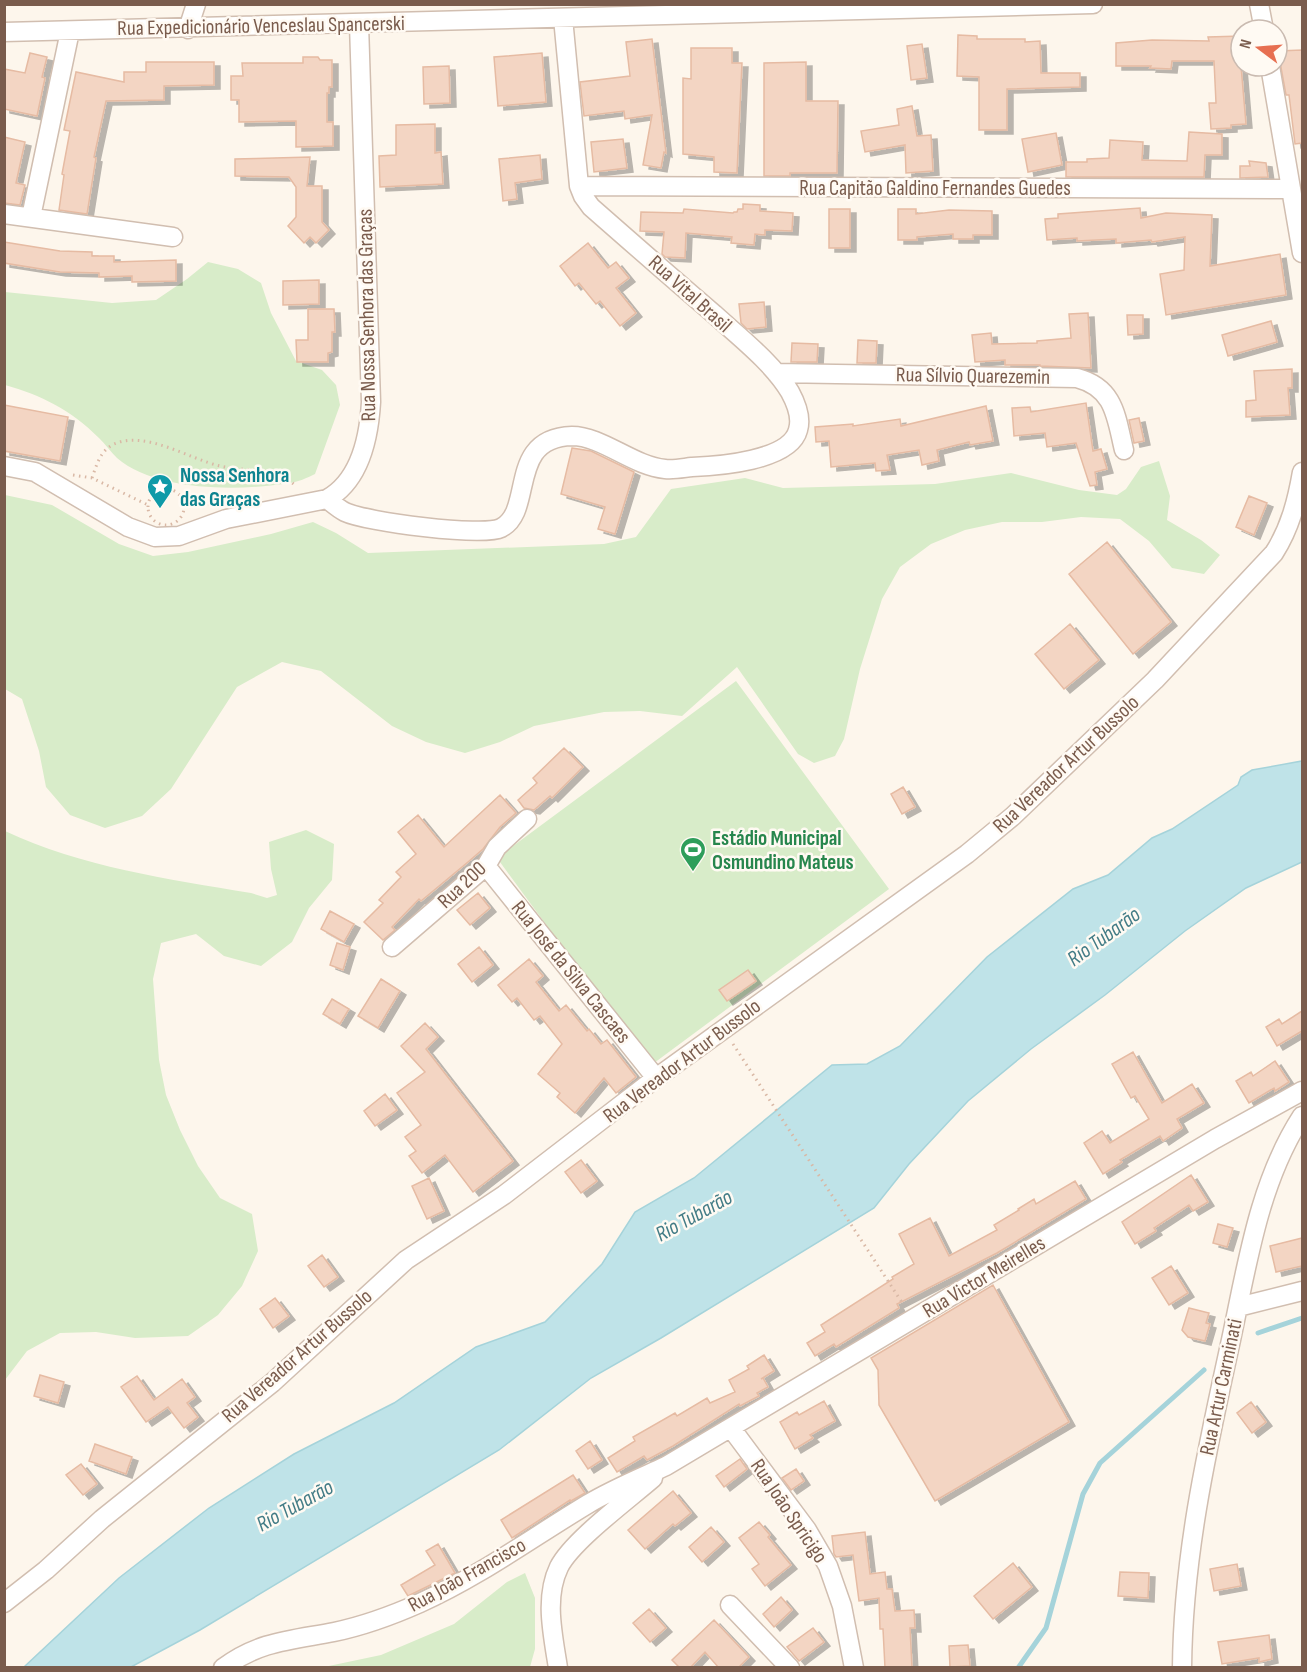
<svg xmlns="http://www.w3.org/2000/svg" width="1307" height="1672" viewBox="0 0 1307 1672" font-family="'Sofia Sans Condensed',sans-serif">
<defs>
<filter id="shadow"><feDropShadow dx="6" dy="4" stdDeviation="0" flood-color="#0004"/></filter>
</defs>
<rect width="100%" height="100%" fill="#fdf6ec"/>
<path fill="#d8ecc9" d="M 208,262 L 238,269 L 261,283 L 271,313 L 296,361 L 322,370 L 336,385 L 340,405 L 315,474 C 307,478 298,482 289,483 C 241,491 156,492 117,458 C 111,452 105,444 99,438 C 71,410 41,395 5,385 L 5,292 L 112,303 L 156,300 L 187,279 Z
M 1159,461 L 1170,496 L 1167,520 L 1201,540 L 1220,555 L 1204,574 L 1172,568 L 1149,541 L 1120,519 L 1081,517 L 1042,522 L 1002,522 L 965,530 L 931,544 L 900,567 L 882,599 L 860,669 L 844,739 L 835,756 L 814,763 L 798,754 L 737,667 L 682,716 L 640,711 L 604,712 L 534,726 L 500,742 L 465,753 L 426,742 L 392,726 L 321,671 L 282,662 L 237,687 L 171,789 L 142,816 L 105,828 L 70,815 L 46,787 L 39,751 L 22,699 L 5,689 L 5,495 L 52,505 L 119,544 L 153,556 L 188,552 L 271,534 L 313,522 L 336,533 L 368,553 L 604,544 L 636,537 L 671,489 L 745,478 L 783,488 L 935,484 L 1011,473 L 1079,490 L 1117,495 L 1126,489 L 1141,467 Z
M 736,681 L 889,889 L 650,1066 L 497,858 Z
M 306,830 L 334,844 L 332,880 L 309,908 L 292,942 L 261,966 L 224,956 L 196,934 L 161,943 L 153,979 L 159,1060 L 166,1095 L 180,1130 L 198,1166 L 220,1198 L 252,1214 L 258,1251 L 242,1286 L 218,1315 L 188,1336 L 135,1338 L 96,1332 L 60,1333 L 27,1351 L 5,1380 L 5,831 C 82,867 167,879 251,893 L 267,898 L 277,895 L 271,869 L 269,842 Z
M 525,1573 L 535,1598 L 535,1649 L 530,1667 L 324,1667 L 381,1655 L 454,1624 L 507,1582 Z"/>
<path fill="#bfe3e8" stroke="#a5d3da" stroke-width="1.5" d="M 1302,761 L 1302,862 L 1246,888 L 1185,931 L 1105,995 L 1031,1049 L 968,1101 L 909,1164 L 874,1208 L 661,1338 L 591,1378 L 499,1450 L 200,1630 L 131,1667 L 24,1667 L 119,1578 L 209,1508 L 294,1454 L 394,1403 L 476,1347 L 545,1322 L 602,1264 L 635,1212 L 694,1178 L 832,1065 L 867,1064 L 900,1046 L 987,957 L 1073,889 L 1108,875 L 1152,838 L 1172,829 L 1238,785 L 1241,777 L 1252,770 Z"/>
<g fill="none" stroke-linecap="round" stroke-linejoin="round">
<path stroke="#a5d3da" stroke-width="5" d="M 1258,1333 L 1302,1318
M 1018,1668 L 1046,1628 L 1083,1494 L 1100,1463 L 1204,1370"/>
</g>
<path fill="#f3d5c3" stroke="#e6bba3" stroke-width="1.5" filter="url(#shadow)" d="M 958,35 L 977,36 L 977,39 L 1025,39 L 1025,42 L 1040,41 L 1041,73 L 1080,73 L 1080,87 L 1007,89 L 1007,130 L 979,130 L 979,77 L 957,76 Z
M 1241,36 L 1241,66 L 1246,124 L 1231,125 L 1231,128 L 1211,129 L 1209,103 L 1216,103 L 1214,61 L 1172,61 L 1171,69 L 1150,68 L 1151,66 L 1116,66 L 1116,43 L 1152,40 L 1209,41 L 1208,37 Z
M 652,39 L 666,153 L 664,152 L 661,168 L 643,165 L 652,115 L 625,119 L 624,111 L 584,116 L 580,82 L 630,76 L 626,42 Z
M 922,44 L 927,78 L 911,80 L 907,46 Z
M 691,48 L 732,48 L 732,63 L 742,63 L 737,173 L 714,172 L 714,157 L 683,154 L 683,78 L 691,79 Z
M 1302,50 L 1302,143 L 1295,144 L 1289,95 L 1286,95 L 1278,51 Z
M 30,53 L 47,57 L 42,77 L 45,78 L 37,116 L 4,109 L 4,69 L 25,73 Z
M 542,53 L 546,102 L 498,106 L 494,57 Z
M 303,57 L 318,57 L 320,60 L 332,60 L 332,87 L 329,87 L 329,93 L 327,93 L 327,122 L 333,122 L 333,146 L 296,147 L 296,121 L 239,122 L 239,100 L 231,100 L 231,76 L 243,76 L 242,63 L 303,63 Z
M 146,62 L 214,62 L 214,85 L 164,86 L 164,100 L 106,101 L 94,157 L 96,158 L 87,214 L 59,210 L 64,175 L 62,174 L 70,131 L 64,130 L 76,72 L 124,82 L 124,72 L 146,72 Z
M 806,62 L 806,101 L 838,101 L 837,173 L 790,173 L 790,176 L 764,176 L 764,63 Z
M 449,66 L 450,103 L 424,104 L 423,67 Z
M 912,106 L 917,136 L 931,135 L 933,171 L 906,173 L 905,145 L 865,152 L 861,131 L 899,125 L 897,109 Z
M 435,124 L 435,153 L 441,152 L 443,184 L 380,187 L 379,156 L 396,155 L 396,125 Z
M 1189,132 L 1222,134 L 1222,155 L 1205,155 L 1204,177 L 1066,177 L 1066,162 L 1087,162 L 1087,159 L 1109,158 L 1110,140 L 1143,142 L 1142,160 L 1187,161 Z
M 1056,133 L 1062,165 L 1028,172 L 1022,139 Z
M 4,137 L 25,142 L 16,183 L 25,185 L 20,205 L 4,203 Z
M 623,139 L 627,168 L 594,172 L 591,142 Z
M 540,155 L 542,179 L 515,183 L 517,199 L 503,201 L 499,159 Z
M 310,157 L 307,186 L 322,186 L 322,222 L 329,230 L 316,243 L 310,237 L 304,243 L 288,226 L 296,217 L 296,187 L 289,177 L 235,176 L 235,159 Z
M 1249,161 L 1266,163 L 1268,177 L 1240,178 L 1240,166 L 1250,166 Z
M 743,204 L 760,205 L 760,211 L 793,213 L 792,231 L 765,230 L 765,235 L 755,234 L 754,245 L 731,243 L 732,237 L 686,233 L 685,258 L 665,257 L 662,254 L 664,232 L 640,231 L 641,212 L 683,213 L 684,209 L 733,213 L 734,212 L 737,212 L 738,209 L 743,209 Z
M 1140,208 L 1141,218 L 1166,213 L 1212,215 L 1210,266 L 1280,254 L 1286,295 L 1166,315 L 1160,274 L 1184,270 L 1185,237 L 1152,242 L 1151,240 L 1116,243 L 1116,239 L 1077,241 L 1077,238 L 1047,240 L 1045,219 L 1058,218 L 1058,214 Z
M 829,209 L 850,209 L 850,248 L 829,248 Z
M 898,209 L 916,209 L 916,214 L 949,210 L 992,211 L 992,235 L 973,235 L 973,239 L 953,239 L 953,234 L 917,237 L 917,240 L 898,240 Z
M 4,242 L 60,251 L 92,252 L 92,256 L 114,256 L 114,262 L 176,260 L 176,281 L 132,282 L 132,276 L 99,277 L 99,273 L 60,272 L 4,263 Z
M 588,243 L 608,268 L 616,262 L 629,278 L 616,288 L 636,313 L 620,326 L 600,301 L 596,304 L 579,283 L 575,286 L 560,266 Z
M 319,280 L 319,304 L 283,305 L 283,281 Z
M 764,302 L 766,327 L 747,329 L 741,323 L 739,304 Z
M 308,309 L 334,309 L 335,332 L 332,332 L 332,352 L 328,353 L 328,362 L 297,362 L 296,340 L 308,340 Z
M 1088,313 L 1091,368 L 1040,366 L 1040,365 L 1005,365 L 1005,360 L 975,362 L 972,335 L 991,333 L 992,344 L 1037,343 L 1037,341 L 1071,338 L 1069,314 Z
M 1127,315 L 1143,315 L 1143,334 L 1128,335 Z
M 1271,321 L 1277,342 L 1228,356 L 1222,335 Z
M 858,340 L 877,341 L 876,363 L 857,363 Z
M 792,343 L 818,344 L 817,362 L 791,362 Z
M 1292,369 L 1292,388 L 1288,388 L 1290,415 L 1246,417 L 1246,401 L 1256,400 L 1254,371 Z
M 1086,403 L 1093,451 L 1101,449 L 1107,469 L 1095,472 L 1097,485 L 1090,486 L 1076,443 L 1047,447 L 1045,433 L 1014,436 L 1012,408 L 1030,407 L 1031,412 Z
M 4,405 L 68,417 L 60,461 L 4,451 Z
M 986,406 L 993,441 L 970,445 L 969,442 L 937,450 L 939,461 L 922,465 L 919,450 L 887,455 L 890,470 L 876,471 L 875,463 L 831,467 L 829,441 L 816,442 L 815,427 L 853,424 L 853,426 L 900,419 L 901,426 Z
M 1139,418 L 1144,441 L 1134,443 L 1129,420 Z
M 572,448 L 591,451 L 634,472 L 615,534 L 598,529 L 605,507 L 561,494 Z
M 1249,496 L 1267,503 L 1254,535 L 1236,527 Z
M 1107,542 L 1171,622 L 1133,654 L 1069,574 Z
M 1070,624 L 1099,660 L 1064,689 L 1035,654 Z
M 564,748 L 583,767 L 552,798 L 550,796 L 534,810 L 524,808 L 518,800 L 537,783 L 533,778 Z
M 903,787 L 915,807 L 902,814 L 891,794 Z
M 500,795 L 516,813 L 500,827 L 483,849 L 468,862 L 421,901 L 419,899 L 392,927 L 395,930 L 383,940 L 364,922 L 383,903 L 379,900 L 401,877 L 396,872 L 416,854 L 398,832 L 418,815 L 444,847 Z
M 478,893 L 490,908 L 470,925 L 457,910 Z
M 330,911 L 354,924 L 344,942 L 321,929 Z
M 337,943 L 350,947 L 343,970 L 330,965 Z
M 479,947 L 493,965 L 472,982 L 458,964 Z
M 529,959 L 543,976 L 536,982 L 559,1011 L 566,1005 L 587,1031 L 589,1029 L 601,1044 L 607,1040 L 636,1077 L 616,1093 L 604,1078 L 575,1113 L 557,1097 L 560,1093 L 538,1074 L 562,1044 L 540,1016 L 534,1020 L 517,998 L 512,1002 L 498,985 Z
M 748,970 L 756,981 L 727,1001 L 719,990 Z
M 381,979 L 400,991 L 378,1028 L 358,1016 Z
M 332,999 L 349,1009 L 340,1024 L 323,1014 Z
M 1302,1011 L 1302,1031 L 1277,1046 L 1266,1027 L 1279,1019 L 1282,1024 Z
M 425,1023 L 438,1037 L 426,1049 L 513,1161 L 473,1192 L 445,1155 L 422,1173 L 409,1156 L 416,1151 L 405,1137 L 421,1125 L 397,1093 L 425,1072 L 401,1046 Z
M 1133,1052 L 1162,1103 L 1192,1084 L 1204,1103 L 1177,1119 L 1182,1128 L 1163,1141 L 1160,1136 L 1120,1160 L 1122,1162 L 1103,1174 L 1084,1143 L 1102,1131 L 1110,1143 L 1149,1119 L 1135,1096 L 1131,1098 L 1112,1064 Z
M 1275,1061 L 1289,1082 L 1275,1091 L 1274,1088 L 1249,1103 L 1236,1081 L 1251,1072 L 1253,1076 Z
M 385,1094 L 397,1110 L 375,1126 L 364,1111 Z
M 581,1160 L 597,1181 L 581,1193 L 565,1172 Z
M 1191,1175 L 1208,1202 L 1193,1211 L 1189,1205 L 1154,1228 L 1156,1231 L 1135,1244 L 1122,1222 Z
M 429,1178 L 444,1211 L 427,1219 L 412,1186 Z
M 1075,1181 L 1086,1199 L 997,1253 L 897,1304 L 899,1308 L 836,1347 L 834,1344 L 815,1356 L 807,1343 L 825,1332 L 821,1325 L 893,1279 L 892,1277 L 914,1264 L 899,1234 L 930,1218 L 949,1256 L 997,1230 L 994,1225 L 1019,1210 L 1018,1209 L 1034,1199 L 1036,1204 Z
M 1218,1224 L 1233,1228 L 1227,1247 L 1213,1243 Z
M 1302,1238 L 1302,1266 L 1276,1272 L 1270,1246 Z
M 322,1255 L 338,1277 L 324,1287 L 308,1266 Z
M 1171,1266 L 1188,1293 L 1169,1305 L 1152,1278 Z
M 993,1285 L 1069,1422 L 935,1501 L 879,1405 L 878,1370 L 871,1358 Z
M 275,1298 L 289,1316 L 273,1328 L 260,1309 Z
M 1189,1308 L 1209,1313 L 1206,1323 L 1210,1324 L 1205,1341 L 1188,1337 L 1182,1330 Z
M 764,1355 L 774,1371 L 761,1379 L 763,1378 L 768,1387 L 757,1393 L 759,1396 L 740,1406 L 739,1404 L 673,1446 L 647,1460 L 644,1456 L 617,1472 L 608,1458 L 635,1441 L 633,1437 L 675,1413 L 677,1416 L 707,1398 L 710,1403 L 735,1392 L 729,1380 L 749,1369 L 747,1366 Z
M 40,1375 L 64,1382 L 58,1403 L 34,1396 Z
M 137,1376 L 154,1400 L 182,1379 L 195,1397 L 187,1403 L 198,1417 L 184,1428 L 168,1407 L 146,1422 L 121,1387 Z
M 824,1401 L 835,1421 L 810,1435 L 813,1438 L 795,1449 L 780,1422 L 797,1412 L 799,1415 Z
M 1251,1402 L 1266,1422 L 1252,1433 L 1237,1413 Z
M 590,1441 L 602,1460 L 588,1469 L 576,1451 Z
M 95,1444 L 132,1457 L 126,1474 L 89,1461 Z
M 740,1459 L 747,1469 L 724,1487 L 716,1476 Z
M 81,1464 L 97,1484 L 83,1495 L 66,1475 Z
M 796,1469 L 804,1481 L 791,1490 L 782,1478 Z
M 573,1475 L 585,1493 L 571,1501 L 570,1500 L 512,1538 L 501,1520 Z
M 673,1491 L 691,1513 L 675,1526 L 673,1524 L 645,1549 L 628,1530 Z
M 759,1522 L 770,1535 L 768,1537 L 791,1565 L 765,1586 L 752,1569 L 759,1564 L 739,1538 Z
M 711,1527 L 724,1542 L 702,1562 L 689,1547 Z
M 865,1532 L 870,1574 L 885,1572 L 887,1589 L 892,1589 L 895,1611 L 914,1610 L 915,1628 L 910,1628 L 912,1668 L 885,1668 L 883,1629 L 880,1629 L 879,1598 L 859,1601 L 853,1555 L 836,1557 L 834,1554 L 832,1536 Z
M 438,1544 L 455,1573 L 408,1596 L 401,1585 L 435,1565 L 426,1551 Z
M 1013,1563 L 1032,1587 L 993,1619 L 974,1596 Z
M 1237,1564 L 1241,1586 L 1214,1591 L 1210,1569 Z
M 1120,1572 L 1149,1573 L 1148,1598 L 1118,1596 Z
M 781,1597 L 792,1610 L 774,1627 L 763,1614 Z
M 649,1609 L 666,1628 L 650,1642 L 633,1623 Z
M 714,1620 L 749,1657 L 738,1668 L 719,1668 L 705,1652 L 690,1668 L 680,1668 L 672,1660 Z
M 813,1628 L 824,1642 L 799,1661 L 787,1647 Z
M 1269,1635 L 1272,1659 L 1259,1662 L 1259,1658 L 1222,1664 L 1218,1642 Z
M 968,1645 L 970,1666 L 950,1667 L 949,1646 Z"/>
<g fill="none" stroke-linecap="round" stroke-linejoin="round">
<defs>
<path id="minor" d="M 1259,4 L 1264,30
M 188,29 L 196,4
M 4,32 L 1093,4
M 1270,66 L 1302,253
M 579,186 L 1291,189
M 4,214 L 173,237
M 31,217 L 70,31
M 776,373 L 1077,378 C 1115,388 1116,417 1124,450
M 4,466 L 35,472 L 128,527 L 155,537 L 179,536 L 226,519 L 327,499 C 361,480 369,437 371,402 L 359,24
M 327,499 C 332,503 339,509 345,512 C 366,522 483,537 501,528 C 535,511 506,438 572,436 C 602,436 633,466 665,469 C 674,470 683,468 692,467 C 718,466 790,461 798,430 C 802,417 796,403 790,392 C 773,363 738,336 714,314 C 673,279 632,243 591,207 L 583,196 L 579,186 L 563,18
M 486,866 L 656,1078
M 392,947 L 486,866 L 497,847 L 527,819
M 1238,1307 L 1302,1291
M 731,1428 L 807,1530 L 828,1566 L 842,1606 L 854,1668
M 4,1603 L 46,1570 L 102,1519 L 272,1383 L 406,1260 L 504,1195 L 656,1078 L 967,854 L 1013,816 L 1155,680 L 1274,553 C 1290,528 1297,501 1302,472
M 730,1605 L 790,1668
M 223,1668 C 259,1641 292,1640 334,1632 C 363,1626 393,1615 420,1603 C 480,1576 533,1537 588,1504 C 613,1489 640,1478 666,1466 L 1215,1139 L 1302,1091
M 558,1668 C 553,1635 544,1598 559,1567 C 572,1541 629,1499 653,1478
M 1182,1668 C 1183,1555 1207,1450 1231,1340 C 1247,1265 1259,1182 1302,1116"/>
</defs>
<use href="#minor" stroke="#d1beb0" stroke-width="21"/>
<path stroke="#d9b8a5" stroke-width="3" stroke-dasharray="1.5 4.5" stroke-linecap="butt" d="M 73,475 L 92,478 L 148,505
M 92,478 C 97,464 100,451 114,444 C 146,430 189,459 220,466 C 249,473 273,464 297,487
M148 507a18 18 0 1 1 36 0a18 18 0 1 1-36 0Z
M 184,502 L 212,504
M 733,1044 L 903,1304"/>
<use href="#minor" stroke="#fff" stroke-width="18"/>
</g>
<defs>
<symbol id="sight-pin" viewBox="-11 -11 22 30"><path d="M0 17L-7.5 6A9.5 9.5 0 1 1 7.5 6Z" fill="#0f9aa8" stroke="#fffaf3"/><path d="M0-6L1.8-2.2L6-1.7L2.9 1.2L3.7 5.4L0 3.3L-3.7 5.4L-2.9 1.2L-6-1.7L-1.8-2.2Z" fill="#fff"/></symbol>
<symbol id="stadium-pin" viewBox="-11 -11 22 30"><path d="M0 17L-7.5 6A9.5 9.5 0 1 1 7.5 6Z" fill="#2e9e5b" stroke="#fffaf3"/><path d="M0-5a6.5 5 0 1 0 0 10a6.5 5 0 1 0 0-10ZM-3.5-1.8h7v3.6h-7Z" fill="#fff"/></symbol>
</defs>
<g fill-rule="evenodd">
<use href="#sight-pin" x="145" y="472" width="30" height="40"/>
<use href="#stadium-pin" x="678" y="835" width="30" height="40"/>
</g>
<g text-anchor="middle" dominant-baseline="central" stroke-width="5" stroke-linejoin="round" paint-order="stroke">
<g font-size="21" fill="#7a5c4d" stroke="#fffaf3">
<text transform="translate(261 26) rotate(-1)">Rua Expedicionário Venceslau Spancerski</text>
<text x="935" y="188">Rua Capitão Galdino Fernandes Guedes</text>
<text transform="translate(690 294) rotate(42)">Rua Vital Brasil</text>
<text transform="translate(367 315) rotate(-91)">Rua Nossa Senhora das Graças</text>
<text transform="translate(973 376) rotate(1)">Rua Sílvio Quarezemin</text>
<text transform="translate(1066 764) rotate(-43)">Rua Vereador Artur Bussolo</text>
<text transform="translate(462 885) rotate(-43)">Rua 200</text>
<text transform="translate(571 972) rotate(51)">Rua José da Silva Cascaes</text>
<text transform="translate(682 1061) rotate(-37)">Rua Vereador Artur Bussolo</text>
<text transform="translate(984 1277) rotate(-31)">Rua Victor Meirelles</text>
<text transform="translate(297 1356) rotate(-41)">Rua Vereador Artur Bussolo</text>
<text transform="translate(1221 1387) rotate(-78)">Rua Artur Carminati</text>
<text transform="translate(789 1511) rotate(56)">Rua João Spricigo</text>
<text transform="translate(467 1575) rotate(-29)">Rua João Francisco</text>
</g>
<g font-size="21" font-weight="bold" fill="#0d838f" stroke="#fffaf3" text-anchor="start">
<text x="180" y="475">Nossa Senhora<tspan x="180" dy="24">das Graças</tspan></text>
</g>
<g font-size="21" font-weight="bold" fill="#27864d" stroke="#fffaf3" text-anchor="start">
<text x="712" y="838">Estádio Municipal<tspan x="712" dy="24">Osmundino Mateus</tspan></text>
</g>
<g font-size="22" font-style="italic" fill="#437c86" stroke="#fffaf3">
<text transform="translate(1104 937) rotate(-36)">Rio Tubarão</text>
<text transform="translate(694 1216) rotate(-29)">Rio Tubarão</text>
<text transform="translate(295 1506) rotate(-29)">Rio Tubarão</text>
</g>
</g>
<rect width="1307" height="1672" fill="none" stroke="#7a5c4d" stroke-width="12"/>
<g transform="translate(1259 48) rotate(286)"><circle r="28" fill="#fffaf3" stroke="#cabbb1" stroke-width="1.5"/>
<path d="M0-4.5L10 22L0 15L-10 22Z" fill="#e76f51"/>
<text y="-9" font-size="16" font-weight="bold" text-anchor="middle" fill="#7a5c4d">N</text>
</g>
</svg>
